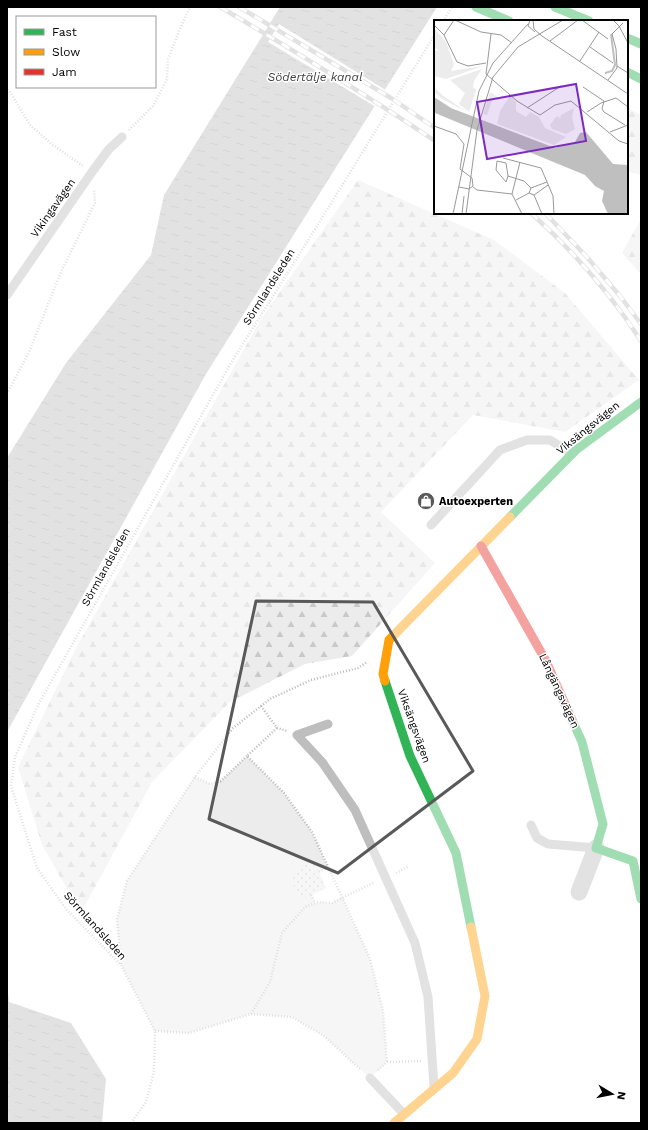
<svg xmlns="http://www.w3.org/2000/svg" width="648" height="1130" viewBox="0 0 648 1130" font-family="'Work Sans',sans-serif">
<defs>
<pattern id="forest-firs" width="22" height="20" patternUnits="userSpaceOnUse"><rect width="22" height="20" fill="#ececec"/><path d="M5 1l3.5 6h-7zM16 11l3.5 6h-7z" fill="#c9c9c9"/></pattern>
<pattern id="park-dots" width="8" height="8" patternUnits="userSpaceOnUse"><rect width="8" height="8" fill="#ececec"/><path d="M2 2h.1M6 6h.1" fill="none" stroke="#c9c9c9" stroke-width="1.8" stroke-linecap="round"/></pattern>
<pattern id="water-ripples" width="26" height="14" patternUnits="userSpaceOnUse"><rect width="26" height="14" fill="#bfbfbf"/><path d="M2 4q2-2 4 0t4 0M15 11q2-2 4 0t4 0" fill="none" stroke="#a2a2a2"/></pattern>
</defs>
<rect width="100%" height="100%" fill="#fff"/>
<path fill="#ececec" d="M 247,756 L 284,793 L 312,832 L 328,867 L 319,872 L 314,862 L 301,899 L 311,895 L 315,903 L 318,902 L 332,903 L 342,897 L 370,959 L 383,1011 L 387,1062 L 370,1078 L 324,1036 L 292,1017 L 251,1014 L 189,1033 L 155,1031 L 121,965 L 117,919 L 127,881 L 195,777 L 210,784 L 221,781 Z"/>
<path fill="url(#forest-firs)" d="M 627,108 L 641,115 L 641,175 L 627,171 Z
M 358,180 L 494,240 L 565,293 L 639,380 L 565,432 L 473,415 L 381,512 L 435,563 L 352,656 L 305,664 L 230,702 L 152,782 L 81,913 L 42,845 L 18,767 L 76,648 L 261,319 Z
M 641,219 L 641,274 L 622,253 Z"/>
<path fill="url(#park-dots)" d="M 314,861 L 326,888 L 301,900 L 291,881 L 295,870 Z"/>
<path fill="url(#water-ripples)" d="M 280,7 L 437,7 L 206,374 L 7,732 L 7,458 L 66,363 L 151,255 L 164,195 Z
M 7,983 L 9,1002 L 71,1023 L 106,1079 L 102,1123 L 7,1123 Z"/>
<path fill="#fff" d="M 279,24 L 387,91 L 376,107 L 268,42 Z"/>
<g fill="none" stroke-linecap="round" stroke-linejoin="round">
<path stroke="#b9b9b9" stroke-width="2.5" stroke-dasharray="1 2" stroke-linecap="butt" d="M 443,21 L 452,7
M 7,90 L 10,92 L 30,125 L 53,145 L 83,166
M 129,130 L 153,106 L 167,79 L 168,59 L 179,31 L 190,7
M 7,394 L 29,352 L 61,272 L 95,203 L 94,190
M 261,706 L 277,728 L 287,731
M 277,728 L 247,756 L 284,793 L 312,832 L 342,897 L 370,959 L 383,1011 L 387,1062
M 195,777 L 210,784 L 221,781 L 247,756
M 319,872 L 328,867
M 396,873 L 409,866
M 311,895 L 315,903
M 121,964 L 117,919 L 127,881 L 195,777 L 233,728 L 270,699 L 311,680 L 358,668 L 367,662
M 251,1014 L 292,1017 L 324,1036 L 361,1070
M 155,1031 L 189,1033 L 251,1014 L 270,982 L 282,933 L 305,907 L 318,902 L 332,903 L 375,882
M 378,1070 L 387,1062 L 422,1061
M 131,1123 L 146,1102 L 154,1072 L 155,1031 L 121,965 L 66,909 L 37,868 L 11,786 L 15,757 L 38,705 L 231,363 L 319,223 L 435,34"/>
<path stroke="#bebebe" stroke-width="9" d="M 7,295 L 92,172 L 109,149 L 122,137
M 431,525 L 500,450 L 527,440 L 550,440 L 563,448 L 571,455
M 328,724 L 297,735 L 322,762 L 355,810 L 415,943 L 428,997 L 434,1087
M 531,825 L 537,838 L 548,844 L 596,848
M 370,1078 L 404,1114"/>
<path stroke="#bebebe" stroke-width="17" d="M 579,892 L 596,848"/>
<path stroke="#30b455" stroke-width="9" d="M 476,7 L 509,21
M 555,7 L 589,21
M 627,38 L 641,44
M 627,72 L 641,79
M 510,517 L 576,450 L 641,402
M 385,681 L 410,756 L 456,853 L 471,927
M 572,720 L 582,742 L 603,824 L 596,848 L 633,861 L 641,899"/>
<path stroke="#ff9f0a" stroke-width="9" d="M 385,681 L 383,674 L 389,640 L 510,517
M 394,1123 L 453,1073 L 477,1039 L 485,996 L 471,927"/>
<path stroke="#e5322d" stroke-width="9" d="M 481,546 L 546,661 L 572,720"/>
<defs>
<path id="rail" d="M 220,7 C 293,50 365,94 435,141
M 239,7 L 391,98 L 435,128
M 531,213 C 572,250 611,294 641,341
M 545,213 L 586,256 L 620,296 L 641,324"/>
</defs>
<use href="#rail" stroke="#bebebe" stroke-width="4.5"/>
<use href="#rail" stroke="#fff" stroke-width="3" stroke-dasharray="9" stroke-linecap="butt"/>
</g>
<path d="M0 0H648V1130H0ZM 256,601 L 373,602 L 473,771 L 338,873 L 209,819 Z" fill="#fff" fill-opacity=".55" fill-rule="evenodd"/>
<path fill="none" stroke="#595959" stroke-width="3" stroke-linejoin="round" d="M 256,601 L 373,602 L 473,771 L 338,873 L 209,819 Z"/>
<defs>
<symbol id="shop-disc" viewBox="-11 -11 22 22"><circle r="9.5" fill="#595959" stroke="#fff"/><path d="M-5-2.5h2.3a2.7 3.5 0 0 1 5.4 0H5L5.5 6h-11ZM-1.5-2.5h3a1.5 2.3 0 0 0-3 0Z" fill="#fff"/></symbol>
</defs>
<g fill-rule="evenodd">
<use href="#shop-disc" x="416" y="491" width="20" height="20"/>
</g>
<g text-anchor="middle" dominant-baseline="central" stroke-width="3" stroke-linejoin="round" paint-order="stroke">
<g font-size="11" fill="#000" stroke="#fff">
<text transform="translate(53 208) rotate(-55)">Vikingavägen</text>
<text transform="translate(269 287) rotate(-58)">Sörmlandsleden</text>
<text transform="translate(588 428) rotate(-39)">Viksängsvägen</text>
<text transform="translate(106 567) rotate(-61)">Sörmlandsleden</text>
<text transform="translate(559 691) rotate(65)">Långängsvägen</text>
<text transform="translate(414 726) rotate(70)">Viksängsvägen</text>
<text transform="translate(95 926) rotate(48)">Sörmlandsleden</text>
</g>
<g font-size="11" font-weight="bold" fill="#000" stroke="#fff" text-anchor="start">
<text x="439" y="501">Autoexperten</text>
</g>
<g font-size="12" font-style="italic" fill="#444" stroke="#fff">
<text x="315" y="77">Södertälje kanal</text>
</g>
</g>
<g transform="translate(434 20)">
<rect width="194" height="194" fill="#fff"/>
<path d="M 140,88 L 138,97 L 141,109 L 132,114 L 118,109 L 116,105 L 121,98 L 124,96 L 126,99 L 127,95 Z" fill="#ececec"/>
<path d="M 0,8 L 12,22 L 20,44 L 17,51 L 49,46 L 12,59 L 0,56 L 0,30 L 5,31 L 0,27 ZM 48,49 L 40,61 L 39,67 L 42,70 L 35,92 L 25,84 L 31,73 L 16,60 ZM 0,67 L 8,75 L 33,92 L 8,79 L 0,72 ZM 56,72 L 65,78 L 69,75 L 65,80 L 59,78 L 53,95 L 49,94 ZM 76,76 L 82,82 L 82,91 L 92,97 L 96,92 L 105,97 L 111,108 L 132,117 L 120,125 L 63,104 L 66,91 Z" fill="#ececec"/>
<path d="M 0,77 L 17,88 L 121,128 L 141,122 L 146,113 L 152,112 L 179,144 L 194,145 L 194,194 L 174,194 L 168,181 L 170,171 L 161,166 L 151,155 L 1,93 Z" fill="#bfbfbf"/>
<path fill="none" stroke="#bfbfbf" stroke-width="2" d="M 171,53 L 178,51 L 181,45 L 177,14"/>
<path fill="none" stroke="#999" stroke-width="1" d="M 21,0 L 47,12 L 67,15 L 78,23M 96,0 L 94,6 L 101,12M 99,0 L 100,9 L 108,16 L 194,74M 148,0 L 174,19M 179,0 L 185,6 L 194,23M 0,5 L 10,15 L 23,42 L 34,46 L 52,43M 57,14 L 52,54 L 83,81 L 106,95 L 121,85 L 137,81 L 185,121 L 194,124M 10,15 L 20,0M 116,21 L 144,0M 156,27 L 179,43M 146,41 L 165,12M 183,46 L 194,53M 174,60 L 183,48 L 182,29 L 178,14 L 189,3M 149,67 L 170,81M 170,81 L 168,89 L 170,92 L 191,105M 93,88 L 127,66M 153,92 L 167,83 L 182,78 L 194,87M 0,106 L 22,114 L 30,124 L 26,149 L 38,158 L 39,166 L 35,169 L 25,167M 176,112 L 194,105M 69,138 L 107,148 L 119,176 L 120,194M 74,156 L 72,162 L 62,150 L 63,141 L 72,143 L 74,156 L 90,161 L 97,168M 113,162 L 97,168 L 95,173 L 100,175 L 114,165M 39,167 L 43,170 L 78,174 L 88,194M 78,174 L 86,142M 100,175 L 108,194M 82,180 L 95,173M 19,194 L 45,71 L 59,43 L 94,4M 28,194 L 30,176M 32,194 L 43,110 L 59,57 L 84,27 L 129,0"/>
<path fill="#7b2cbf" fill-opacity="0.15" stroke="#7b2cbf" stroke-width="2" d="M 142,64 L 152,121 L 53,139 L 43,82 Z"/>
<rect width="194" height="194" fill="none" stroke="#000" stroke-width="2"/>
</g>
<rect width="648" height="1130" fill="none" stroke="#000000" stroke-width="16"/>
<rect x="16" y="16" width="140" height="72" fill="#ffffff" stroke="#999999"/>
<rect x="24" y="29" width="20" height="6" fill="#30b455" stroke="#999999"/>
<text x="52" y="36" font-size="12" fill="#000000">Fast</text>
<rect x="24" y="49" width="20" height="6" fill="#ff9f0a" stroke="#999999"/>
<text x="52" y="56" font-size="12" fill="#000000">Slow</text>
<rect x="24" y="69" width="20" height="6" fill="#e5322d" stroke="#999999"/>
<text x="52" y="76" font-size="12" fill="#000000">Jam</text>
<g transform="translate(612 1094) rotate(100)" stroke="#ffffff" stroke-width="3" paint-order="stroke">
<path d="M0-3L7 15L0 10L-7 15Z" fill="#000000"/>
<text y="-6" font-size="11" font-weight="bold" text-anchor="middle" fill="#000000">N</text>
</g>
</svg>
